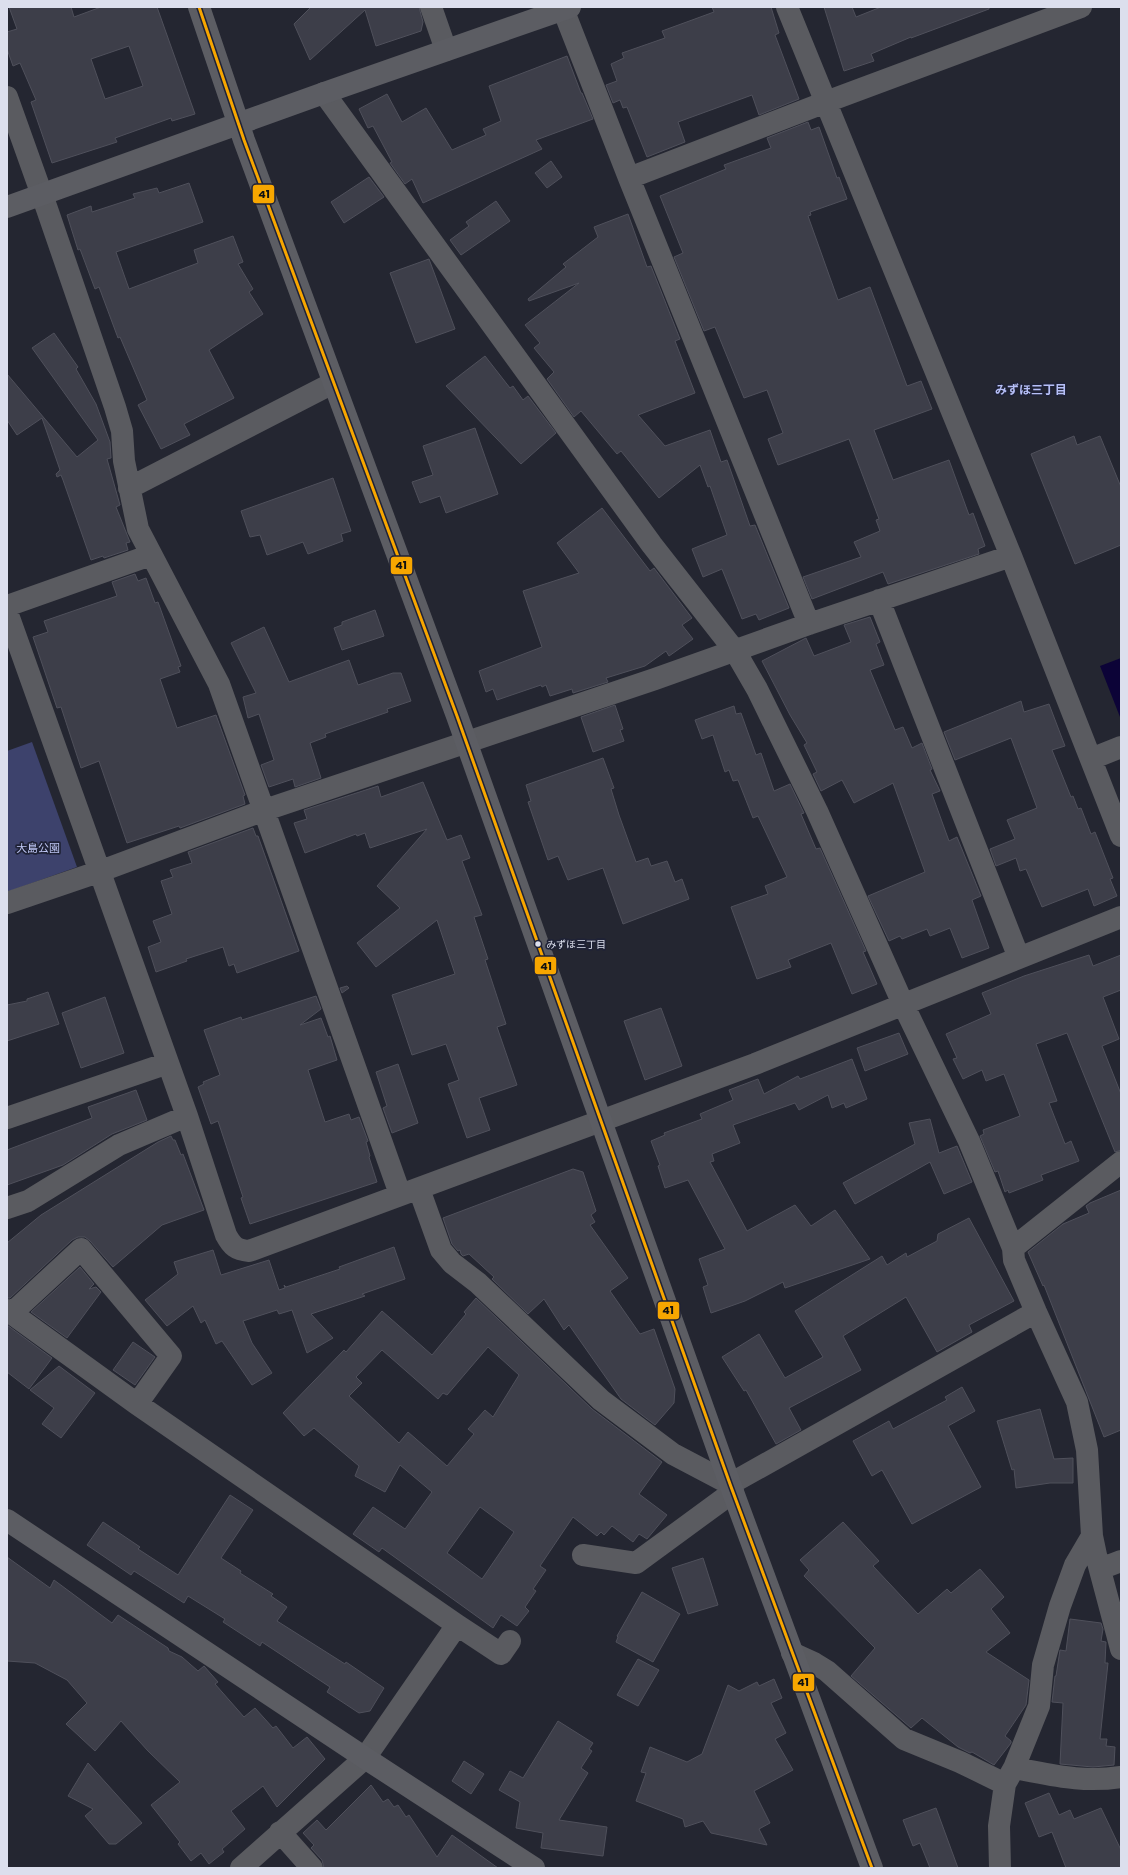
<svg xmlns="http://www.w3.org/2000/svg" width="1128" height="1875" viewBox="0 0 1128 1875" font-family="Poppins,'Noto Sans JP',sans-serif">
<rect width="100%" height="100%" fill="#242631"/>
<path fill="#3d426c" d="M 32,742 L 77,867 L 7,892 L 7,751 Z"/>
<path fill="#0c0337" d="M 1121,658 L 1121,716 L 1120,717 L 1100,666 Z"/>
<path fill="#3d3e49" stroke="#4f505b" fill-rule="evenodd" d="M 9,7 L 71,7 L 74,17 L 101,7 L 157,7 L 195,114 L 172,121 L 171,118 L 115,138 L 117,142 L 52,163 L 31,102 L 36,100 L 20,63 L 13,66 L 7,49 L 7,32 L 17,29 ZM 129,46 L 143,86 L 105,99 L 91,59 Z
M 311,7 L 419,7 L 423,22 L 421,31 L 376,46 L 365,10 L 310,60 L 294,24 Z
M 712,7 L 771,7 L 779,33 L 775,35 L 799,99 L 759,115 L 752,95 L 678,122 L 685,142 L 647,157 L 627,107 L 623,108 L 620,100 L 613,103 L 606,85 L 617,81 L 611,64 L 624,58 L 622,53 L 665,38 L 662,31 L 714,12 Z
M 824,7 L 852,7 L 856,17 L 881,7 L 989,7 L 989,9 L 911,38 L 911,37 L 871,54 L 874,61 L 844,71 Z
M 567,56 L 581,93 L 582,93 L 593,119 L 536,140 L 542,149 L 423,203 L 412,179 L 405,184 L 390,163 L 392,162 L 373,126 L 368,128 L 359,109 L 387,94 L 402,122 L 426,108 L 452,150 L 486,135 L 483,129 L 501,121 L 489,86 Z
M 808,122 L 811,130 L 819,127 L 837,178 L 839,177 L 847,199 L 810,212 L 811,215 L 808,216 L 838,300 L 870,287 L 907,386 L 921,381 L 932,409 L 874,430 L 893,480 L 949,460 L 969,515 L 973,513 L 985,546 L 978,549 L 979,554 L 888,584 L 883,572 L 812,599 L 803,577 L 861,557 L 854,542 L 880,531 L 876,520 L 879,519 L 849,439 L 778,465 L 768,439 L 783,433 L 767,390 L 744,398 L 715,327 L 704,331 L 674,257 L 683,253 L 660,196 L 726,169 L 724,165 L 771,148 L 767,138 Z
M 551,161 L 562,177 L 547,188 L 535,173 Z
M 369,177 L 384,197 L 344,223 L 331,202 Z
M 189,183 L 203,222 L 116,252 L 129,289 L 198,263 L 194,250 L 233,236 L 243,262 L 238,264 L 253,289 L 249,292 L 263,314 L 209,350 L 234,398 L 184,424 L 190,435 L 161,449 L 138,405 L 147,400 L 120,337 L 118,338 L 99,287 L 95,289 L 80,249 L 78,250 L 67,215 L 91,206 L 92,212 L 135,198 L 133,194 L 157,188 L 159,193 Z
M 496,201 L 510,221 L 461,255 L 450,240 L 469,226 L 466,222 Z
M 628,214 L 647,267 L 651,266 L 680,339 L 675,341 L 695,393 L 638,415 L 665,446 L 710,430 L 721,462 L 727,460 L 750,526 L 755,525 L 789,608 L 759,620 L 756,614 L 742,619 L 722,569 L 703,577 L 692,549 L 727,535 L 710,486 L 708,487 L 700,465 L 659,498 L 621,451 L 617,454 L 581,411 L 574,417 L 547,379 L 554,372 L 534,348 L 540,343 L 525,325 L 579,283 L 529,301 L 528,299 L 566,267 L 563,264 L 598,237 L 594,227 Z
M 429,259 L 455,329 L 416,343 L 390,273 Z
M 54,333 L 78,367 L 76,369 L 96,404 L 110,442 L 111,458 L 107,459 L 120,505 L 116,507 L 130,542 L 126,543 L 128,550 L 104,558 L 103,556 L 91,560 L 63,480 L 61,475 L 57,477 L 56,474 L 60,470 L 42,418 L 17,435 L 7,420 L 7,374 L 77,457 L 98,440 L 32,348 Z
M 485,356 L 510,388 L 513,386 L 523,400 L 528,396 L 556,433 L 521,464 L 446,386 Z
M 475,428 L 498,494 L 446,513 L 440,496 L 420,503 L 412,482 L 433,475 L 423,446 Z
M 1074,436 L 1077,445 L 1100,436 L 1121,487 L 1121,545 L 1075,564 L 1031,454 Z
M 333,478 L 351,531 L 341,534 L 343,541 L 308,554 L 303,542 L 267,555 L 260,535 L 250,537 L 241,511 Z
M 602,508 L 650,571 L 654,568 L 692,618 L 682,625 L 693,639 L 669,656 L 666,651 L 645,666 L 606,678 L 608,682 L 573,693 L 572,689 L 550,696 L 546,685 L 542,687 L 541,685 L 497,700 L 493,689 L 486,692 L 479,671 L 542,647 L 523,591 L 579,573 L 557,543 Z
M 135,574 L 138,581 L 146,578 L 155,603 L 158,602 L 181,666 L 178,667 L 180,672 L 160,679 L 177,728 L 216,715 L 245,795 L 243,796 L 245,804 L 180,828 L 179,826 L 127,843 L 99,761 L 81,768 L 61,707 L 57,708 L 33,637 L 48,632 L 44,621 L 117,596 L 112,582 Z
M 375,610 L 384,636 L 342,650 L 334,628 L 342,625 L 342,622 Z
M 870,617 L 880,642 L 876,644 L 884,665 L 870,670 L 895,730 L 903,727 L 912,748 L 922,743 L 932,769 L 930,770 L 940,791 L 932,794 L 949,841 L 957,837 L 981,896 L 972,900 L 989,948 L 962,958 L 950,928 L 930,936 L 927,929 L 902,939 L 900,936 L 889,941 L 868,896 L 925,872 L 893,783 L 854,803 L 842,780 L 821,791 L 813,774 L 817,772 L 804,745 L 807,743 L 790,715 L 762,661 L 806,638 L 814,656 L 851,642 L 844,625 Z
M 264,627 L 289,682 L 349,660 L 358,685 L 393,673 L 401,673 L 411,701 L 387,709 L 388,712 L 325,734 L 326,737 L 310,743 L 321,778 L 295,787 L 293,779 L 269,787 L 261,765 L 274,760 L 259,714 L 248,718 L 243,697 L 256,693 L 231,643 Z
M 1021,701 L 1024,712 L 1049,704 L 1065,746 L 1052,750 L 1071,797 L 1073,796 L 1078,809 L 1081,808 L 1091,834 L 1095,832 L 1113,878 L 1110,879 L 1117,896 L 1094,906 L 1088,889 L 1042,907 L 1026,869 L 1020,871 L 1016,858 L 996,866 L 990,849 L 1015,839 L 1007,820 L 1037,808 L 1011,738 L 955,760 L 944,732 Z
M 615,705 L 623,729 L 620,730 L 624,741 L 593,752 L 581,717 Z
M 734,706 L 736,714 L 741,713 L 756,755 L 761,753 L 774,791 L 790,784 L 804,813 L 801,814 L 816,849 L 820,848 L 866,951 L 863,952 L 877,984 L 852,994 L 831,943 L 788,960 L 791,967 L 757,979 L 731,907 L 768,894 L 765,886 L 787,877 L 758,816 L 753,818 L 738,780 L 733,781 L 729,770 L 725,772 L 713,735 L 702,739 L 695,720 Z
M 603,758 L 614,788 L 611,789 L 619,815 L 636,862 L 648,858 L 651,866 L 667,861 L 675,882 L 682,879 L 689,899 L 623,924 L 603,868 L 568,880 L 558,856 L 548,860 L 528,802 L 531,801 L 526,785 Z
M 423,782 L 447,840 L 461,835 L 470,858 L 462,861 L 482,915 L 474,917 L 488,959 L 485,960 L 506,1024 L 497,1027 L 517,1085 L 479,1098 L 490,1130 L 467,1138 L 448,1084 L 459,1080 L 446,1044 L 412,1055 L 392,995 L 455,974 L 437,920 L 376,967 L 357,943 L 400,908 L 377,886 L 427,829 L 370,848 L 365,833 L 357,836 L 356,834 L 305,853 L 294,823 L 307,819 L 304,810 L 378,786 L 381,797 Z
M 253,828 L 256,836 L 258,836 L 299,951 L 237,973 L 234,964 L 229,966 L 223,947 L 186,959 L 187,961 L 156,972 L 148,947 L 161,942 L 153,921 L 172,914 L 161,881 L 173,877 L 170,870 L 192,863 L 188,852 Z
M 1089,955 L 1093,966 L 1121,955 L 1121,990 L 1103,997 L 1119,1039 L 1102,1046 L 1121,1094 L 1121,1150 L 1115,1152 L 1067,1033 L 1036,1044 L 1057,1101 L 1049,1103 L 1065,1144 L 1071,1141 L 1079,1161 L 1041,1175 L 1043,1180 L 1009,1193 L 1008,1190 L 1005,1192 L 998,1171 L 995,1172 L 980,1136 L 984,1134 L 983,1130 L 1020,1116 L 1004,1074 L 986,1081 L 982,1070 L 963,1079 L 953,1059 L 957,1058 L 946,1034 L 991,1014 L 982,993 L 1024,976 Z
M 347,986 L 349,988 L 342,993 L 340,988 Z
M 48,992 L 59,1024 L 7,1041 L 7,1005 L 27,1001 L 27,999 Z
M 316,996 L 321,1009 L 300,1025 L 321,1018 L 328,1037 L 330,1036 L 337,1060 L 308,1070 L 325,1122 L 349,1114 L 351,1120 L 359,1117 L 368,1141 L 366,1142 L 370,1156 L 369,1157 L 377,1182 L 250,1224 L 241,1198 L 243,1197 L 218,1121 L 211,1124 L 198,1087 L 204,1084 L 203,1082 L 220,1075 L 204,1030 L 241,1017 L 242,1020 Z
M 105,997 L 124,1053 L 81,1068 L 62,1013 Z
M 661,1008 L 682,1066 L 645,1080 L 624,1021 Z
M 899,1033 L 908,1054 L 865,1071 L 857,1048 Z
M 852,1059 L 867,1099 L 846,1108 L 844,1103 L 832,1108 L 828,1095 L 799,1110 L 795,1103 L 733,1125 L 740,1143 L 712,1154 L 714,1161 L 710,1162 L 747,1231 L 795,1205 L 811,1226 L 835,1210 L 870,1259 L 785,1288 L 783,1282 L 745,1301 L 711,1313 L 703,1287 L 708,1285 L 699,1259 L 725,1249 L 688,1180 L 665,1188 L 658,1166 L 660,1165 L 651,1141 L 665,1135 L 664,1133 L 702,1119 L 700,1114 L 733,1100 L 729,1090 L 758,1079 L 764,1094 L 798,1076 L 800,1079 Z
M 398,1064 L 418,1123 L 392,1133 L 383,1108 L 387,1106 L 376,1072 Z
M 136,1090 L 147,1120 L 112,1134 L 63,1165 L 7,1185 L 7,1150 L 92,1118 L 88,1107 Z
M 930,1119 L 939,1153 L 957,1146 L 972,1182 L 944,1194 L 930,1162 L 855,1204 L 843,1183 L 915,1144 L 909,1123 Z
M 171,1136 L 173,1140 L 175,1140 L 181,1155 L 183,1154 L 204,1210 L 162,1225 L 113,1267 L 90,1241 L 85,1237 L 78,1237 L 72,1240 L 10,1298 L 7,1298 L 7,1243 L 41,1215 L 158,1142 Z
M 573,1169 L 583,1172 L 596,1211 L 591,1215 L 595,1222 L 590,1225 L 628,1278 L 610,1291 L 640,1334 L 654,1329 L 675,1389 L 674,1403 L 655,1425 L 621,1399 L 569,1325 L 564,1330 L 544,1299 L 528,1314 L 492,1279 L 494,1277 L 469,1254 L 463,1256 L 461,1254 L 460,1250 L 458,1251 L 452,1244 L 443,1218 Z
M 1121,1190 L 1121,1430 L 1104,1437 L 1044,1285 L 1043,1286 L 1028,1252 L 1063,1224 L 1089,1213 L 1086,1206 L 1090,1203 Z
M 969,1218 L 1014,1301 L 969,1325 L 972,1332 L 937,1352 L 906,1297 L 843,1336 L 861,1370 L 789,1408 L 801,1430 L 776,1444 L 746,1390 L 744,1391 L 722,1357 L 759,1334 L 785,1378 L 823,1357 L 795,1311 L 882,1256 L 887,1265 L 906,1253 L 907,1257 L 937,1241 L 938,1234 Z
M 394,1247 L 405,1279 L 362,1294 L 365,1296 L 311,1314 L 333,1338 L 307,1353 L 292,1310 L 279,1314 L 277,1310 L 243,1321 L 252,1343 L 272,1373 L 252,1385 L 222,1341 L 216,1344 L 205,1320 L 201,1323 L 193,1306 L 167,1326 L 145,1300 L 178,1274 L 174,1262 L 213,1250 L 221,1275 L 269,1260 L 279,1290 L 285,1288 L 284,1285 L 286,1287 L 340,1269 L 339,1267 Z
M 80,1267 L 94,1284 L 89,1289 L 96,1287 L 101,1292 L 67,1338 L 31,1312 Z
M 476,1298 L 592,1409 L 662,1462 L 639,1494 L 667,1515 L 647,1539 L 639,1534 L 633,1542 L 612,1526 L 604,1535 L 601,1532 L 597,1536 L 573,1517 L 540,1566 L 546,1570 L 533,1589 L 536,1591 L 525,1607 L 529,1611 L 517,1626 L 501,1615 L 493,1628 L 382,1548 L 379,1552 L 353,1534 L 373,1507 L 405,1529 L 432,1492 L 400,1465 L 385,1492 L 355,1476 L 359,1466 L 314,1428 L 304,1436 L 283,1413 L 344,1350 L 346,1352 L 382,1311 L 432,1355 L 466,1314 L 464,1312 ZM 488,1347 L 519,1375 L 493,1417 L 485,1410 L 468,1429 L 474,1434 L 447,1466 L 408,1432 L 399,1443 L 349,1396 L 362,1383 L 356,1377 L 382,1350 L 438,1399 L 443,1393 L 447,1395 ZM 480,1507 L 514,1532 L 482,1579 L 447,1553 Z
M 7,1325 L 52,1358 L 29,1389 L 7,1372 Z
M 133,1342 L 155,1357 L 135,1385 L 113,1370 Z
M 59,1366 L 95,1393 L 61,1438 L 42,1424 L 54,1408 L 30,1390 Z
M 962,1387 L 975,1411 L 948,1426 L 981,1487 L 912,1524 L 882,1470 L 872,1476 L 853,1441 L 889,1421 L 893,1429 L 947,1400 L 945,1397 Z
M 1040,1409 L 1054,1459 L 1073,1458 L 1073,1483 L 1050,1483 L 1016,1488 L 1014,1469 L 1012,1470 L 997,1421 Z
M 230,1495 L 253,1510 L 221,1558 L 241,1571 L 240,1573 L 273,1594 L 271,1596 L 287,1607 L 277,1621 L 345,1664 L 346,1662 L 384,1688 L 370,1711 L 359,1713 L 327,1692 L 330,1687 L 262,1642 L 260,1646 L 223,1622 L 225,1619 L 188,1596 L 184,1603 L 134,1571 L 131,1575 L 87,1545 L 103,1522 L 140,1547 L 138,1549 L 178,1575 Z
M 843,1522 L 879,1561 L 873,1566 L 918,1614 L 947,1589 L 951,1593 L 980,1569 L 1004,1597 L 991,1609 L 1010,1633 L 986,1652 L 1029,1680 L 1026,1705 L 1005,1736 L 1011,1741 L 1011,1743 L 994,1765 L 972,1752 L 970,1753 L 958,1747 L 922,1718 L 911,1728 L 851,1676 L 875,1648 L 804,1576 L 809,1570 L 800,1560 Z
M 7,1557 L 50,1588 L 54,1580 L 112,1623 L 118,1615 L 168,1648 L 169,1651 L 182,1657 L 198,1671 L 204,1666 L 218,1682 L 215,1684 L 244,1717 L 255,1708 L 273,1728 L 276,1726 L 293,1748 L 307,1737 L 325,1759 L 277,1807 L 263,1786 L 231,1811 L 245,1829 L 222,1849 L 224,1852 L 209,1864 L 201,1853 L 191,1861 L 178,1844 L 180,1842 L 151,1805 L 180,1782 L 148,1751 L 121,1721 L 95,1751 L 66,1724 L 87,1703 L 67,1680 L 35,1663 L 7,1661 Z
M 703,1558 L 718,1605 L 688,1614 L 672,1568 Z
M 642,1592 L 680,1614 L 653,1662 L 616,1642 L 618,1637 L 617,1636 Z
M 1070,1619 L 1101,1623 L 1103,1629 L 1101,1641 L 1106,1642 L 1105,1663 L 1108,1663 L 1100,1739 L 1107,1739 L 1106,1746 L 1115,1747 L 1114,1765 L 1093,1767 L 1060,1764 L 1063,1703 L 1052,1702 L 1055,1676 L 1056,1676 L 1060,1650 L 1066,1651 Z
M 638,1659 L 659,1670 L 638,1706 L 617,1695 Z
M 774,1679 L 782,1698 L 771,1703 L 786,1733 L 775,1739 L 793,1770 L 754,1791 L 770,1823 L 759,1829 L 767,1845 L 711,1833 L 703,1821 L 685,1827 L 683,1819 L 636,1801 L 646,1773 L 641,1772 L 650,1747 L 687,1762 L 702,1754 L 728,1685 L 739,1691 L 757,1682 L 759,1686 Z
M 558,1721 L 593,1743 L 589,1749 L 592,1751 L 581,1768 L 588,1773 L 559,1820 L 607,1827 L 603,1856 L 541,1848 L 543,1833 L 516,1828 L 520,1802 L 499,1790 L 510,1771 L 523,1778 Z
M 464,1761 L 484,1774 L 471,1794 L 452,1781 Z
M 88,1763 L 142,1823 L 116,1844 L 109,1844 L 85,1816 L 93,1809 L 68,1796 Z
M 371,1785 L 383,1802 L 388,1799 L 394,1807 L 398,1805 L 406,1817 L 409,1815 L 437,1857 L 452,1835 L 498,1868 L 324,1868 L 322,1860 L 311,1848 L 314,1845 L 303,1833 L 317,1820 L 326,1830 Z
M 1049,1793 L 1059,1815 L 1070,1810 L 1074,1819 L 1101,1808 L 1121,1850 L 1121,1868 L 1066,1868 L 1052,1832 L 1039,1837 L 1025,1803 Z
M 936,1808 L 958,1868 L 930,1868 L 920,1843 L 913,1846 L 903,1820 Z"/>
<g fill="none" stroke-linecap="round" stroke-linejoin="round">
<path stroke="#5a5b60" stroke-width="22" d="M 431,7 L 446,50
M 787,7 L 1011,556 L 1121,836
M 563,9 L 629,178 L 809,624
M 324,93 L 652,545 L 735,651 L 757,689 L 817,811 L 903,1004 L 969,1141 L 1013,1248 L 1014,1260 L 1036,1312 L 1077,1402 L 1087,1450 L 1092,1536 L 1075,1565 L 1060,1606 L 1043,1665 L 1039,1706 L 1014,1768 L 1005,1784 L 999,1826 L 1000,1868
M 7,97 L 47,209 L 115,407 L 122,431 L 124,461 L 138,529 L 219,684 L 400,1194
M 629,178 L 826,102 L 1081,7
M 129,488 L 333,383
M 879,600 L 1019,958
M 7,606 L 151,555
M 7,612 L 187,1116 L 226,1235 C 232,1246 236,1250 249,1251 L 755,1064 L 1121,917
M 1091,759 L 1121,747
M 7,903 L 101,871 L 265,810 L 655,679 L 809,624 L 1011,556
M 7,1118 L 168,1063
M 419,1189 L 441,1250 L 452,1263 L 478,1283 L 601,1400 L 673,1454 L 730,1484 L 1036,1312
M 7,1208 L 28,1201 L 119,1145 L 187,1116
M 1013,1248 L 1121,1162
M 7,1310 L 137,1404 L 457,1625 L 501,1654 L 510,1641
M 12,1313 L 81,1249 L 171,1356 L 137,1404
M 1092,1536 L 1096,1555 L 1121,1649
M 583,1555 L 636,1563 L 733,1492
M 1100,1569 L 1121,1561
M 792,1653 L 814,1663 L 827,1671 L 904,1739 L 960,1762 L 1005,1784
M 1014,1768 C 1053,1775 1081,1783 1121,1777
M 280,1832 L 312,1868
M 241,1868 L 365,1758 L 457,1625"/>
<path stroke="#5c5d63" stroke-width="22" d="M 199,7 L 244,140 L 457,716 L 730,1484 L 872,1868
M 7,207 L 324,93 L 570,7
M 7,1520 L 365,1758 L 534,1868"/>
<defs>
<path id="bus-1" d="M 199,7 L 244,140 L 457,716 L 730,1484 L 872,1868"/>
</defs>
<use href="#bus-1" stroke="#1f2236" stroke-width="6"/>
<use href="#bus-1" stroke="#f7a600" stroke-width="3"/>
</g>
<circle fill="#dcdfed" stroke="#1f2236" stroke-width="1.5" cx="538" cy="944" r="3.5"/>
<g text-anchor="middle" dominant-baseline="central" stroke-width="3.5" stroke-linejoin="round" paint-order="stroke">
<g font-size="10" fill="#dcdfed" stroke="#1f2236" text-anchor="start">
<text x="546" y="944">みずほ三丁目</text>
</g>
<g font-size="11" fill="#bdc5f2" stroke="#1f2236">
<text x="38" y="848">大島公園</text>
</g>
<g font-size="12" font-weight="bold" fill="#b6bff7" stroke="#1f2236">
<text x="1031" y="389">みずほ三丁目</text>
</g>
</g>
<g stroke="#1f2236" stroke-width="1.5">
<rect x="252" y="184" width="23" height="20" rx="4" fill="#f7a600"/>
<rect x="390" y="556" width="23" height="19" rx="4" fill="#f7a600"/>
<rect x="534" y="956" width="23" height="19" rx="4" fill="#f7a600"/>
<rect x="657" y="1301" width="23" height="19" rx="4" fill="#f7a600"/>
<rect x="792" y="1673" width="23" height="19" rx="4" fill="#f7a600"/>
</g>
<g font-size="11" text-anchor="middle" font-weight="bold" fill="#111">
<text x="264" y="198">41</text>
<text x="401" y="569">41</text>
<text x="546" y="970">41</text>
<text x="668" y="1314">41</text>
<text x="803" y="1686">41</text>
</g>
<rect width="1128" height="1875" fill="none" stroke="#dcdfed" stroke-width="16"/>
</svg>
